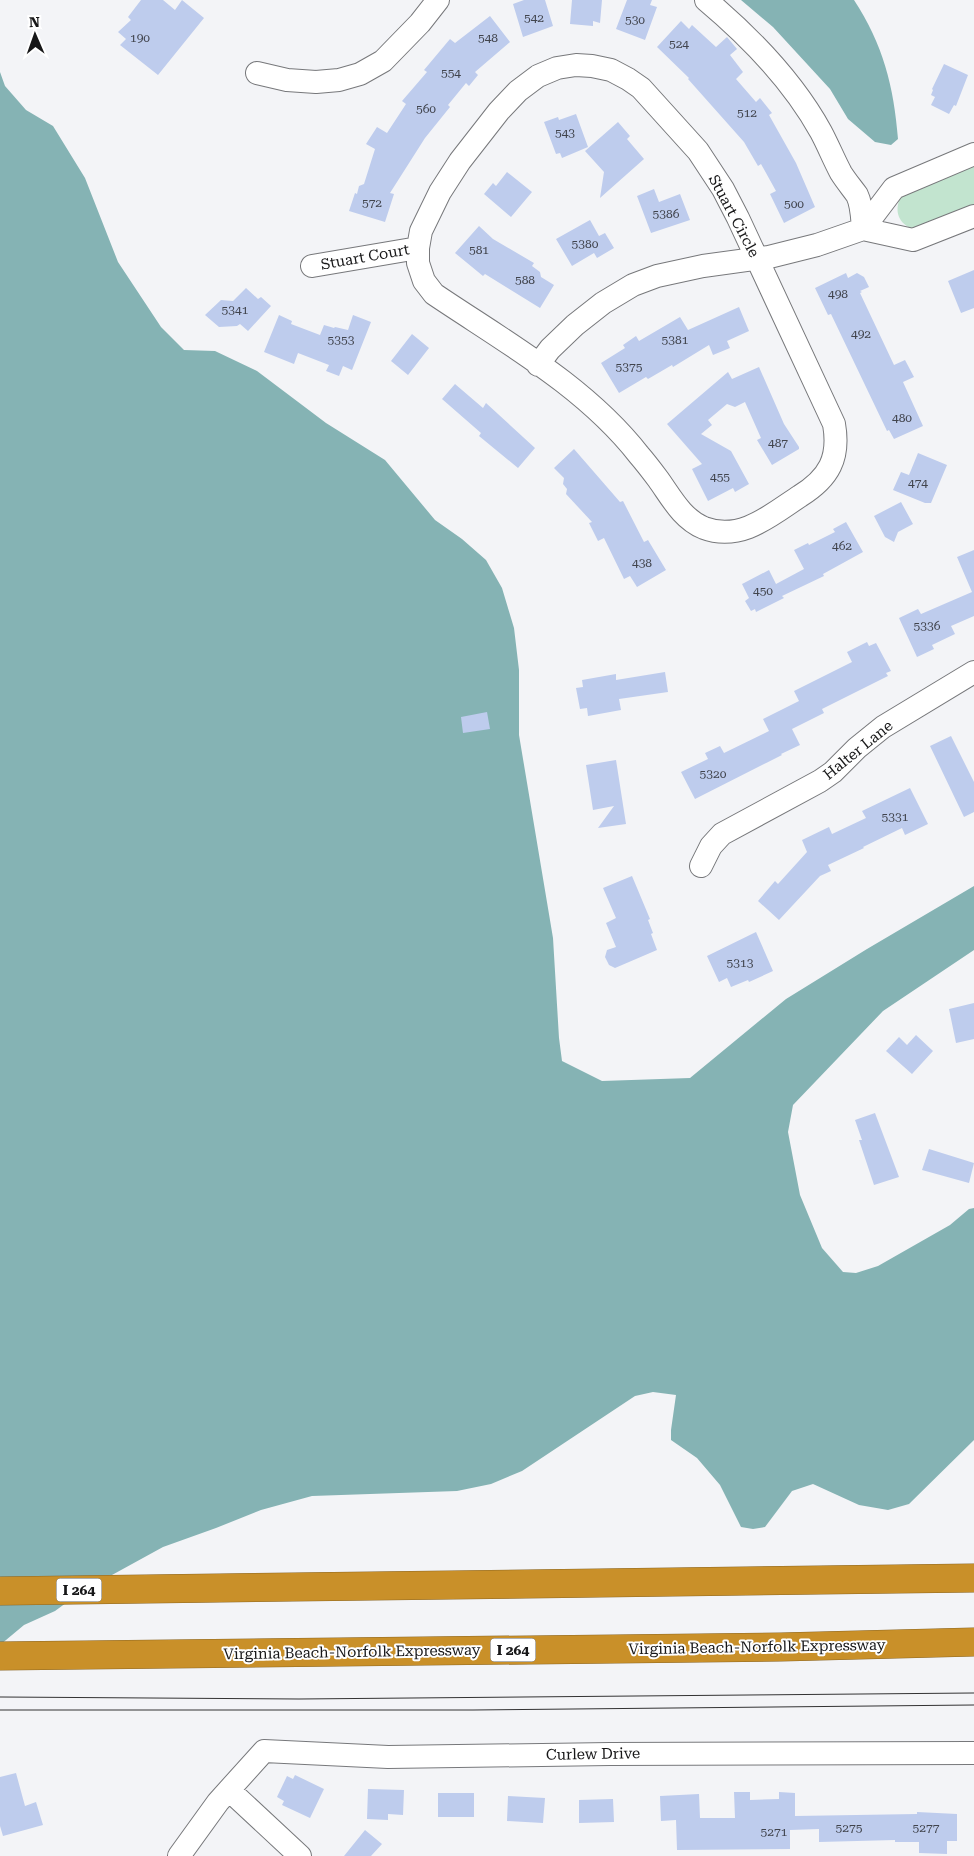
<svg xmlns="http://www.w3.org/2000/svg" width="974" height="1856" viewBox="0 0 974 1856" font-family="'Roboto Serif',serif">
<rect width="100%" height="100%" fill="#f3f4f7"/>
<path fill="#c2e4cf" d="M 974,163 L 974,208 L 913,229 C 899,224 894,212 900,198 Z"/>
<path fill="#85b3b4" d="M 741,0 L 854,0 C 883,44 894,87 898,139 L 891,145 L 875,142 L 848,119 L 830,89 L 773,27 Z
M 0,72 L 5,86 L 26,110 L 53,126 L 85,178 L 118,262 L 161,327 L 184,350 L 215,351 L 257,371 L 326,423 L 385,460 L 435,520 L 462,539 L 486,560 L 502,588 L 514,628 L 519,670 L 519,735 L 553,938 L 559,1038 L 562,1061 L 602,1081 L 690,1078 L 786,999 L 867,949 L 974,886 L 974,950 L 883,1011 L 793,1105 L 788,1132 L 800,1195 L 822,1248 L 843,1272 L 856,1273 L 878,1266 L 950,1225 L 969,1209 L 974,1208 L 974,1440 L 909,1504 L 888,1510 L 859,1505 L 813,1484 L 792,1491 L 765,1527 L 753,1529 L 741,1527 L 720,1485 L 697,1458 L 671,1440 L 671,1430 L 676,1395 L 653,1392 L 635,1396 L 522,1471 L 491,1484 L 457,1491 L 312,1496 L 261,1510 L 216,1528 L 163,1547 L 81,1592 L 55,1611 L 24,1625 L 0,1645 Z"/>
<path fill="#becced" d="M 141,0 L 163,0 L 175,10 L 182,0 L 204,18 L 158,75 L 120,45 L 126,39 L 118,32 L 131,20 L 128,17 Z
M 524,0 L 545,0 L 553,26 L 523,37 L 513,4 Z
M 572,0 L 602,0 L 600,23 L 593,21 L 593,26 L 570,24 Z
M 627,0 L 652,0 L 650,5 L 657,7 L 645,40 L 616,29 Z
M 490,16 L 510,42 L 475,72 L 478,75 L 469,86 L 466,83 L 448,105 L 450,107 L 425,138 L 390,193 L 394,194 L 385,222 L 349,211 L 355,193 L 357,194 L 359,186 L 364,184 L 375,149 L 366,144 L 377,127 L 387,133 L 406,104 L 402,101 L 427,72 L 424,70 L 450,39 L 455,43 Z
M 681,21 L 689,29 L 692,25 L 716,47 L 727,37 L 737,49 L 730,55 L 743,72 L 736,79 L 756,102 L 760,98 L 772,113 L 769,115 L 796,163 L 815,207 L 784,223 L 770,194 L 776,191 L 761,164 L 758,166 L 744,142 L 688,79 L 689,78 L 657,47 Z
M 944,64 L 968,75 L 956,106 L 954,105 L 949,114 L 931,105 L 935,97 L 931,95 L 933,90 L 932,89 Z
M 576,114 L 588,147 L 562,158 L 560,153 L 556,154 L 544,122 L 558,117 L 559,120 Z
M 618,122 L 630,136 L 627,139 L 644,159 L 600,198 L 604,172 L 585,151 Z
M 507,172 L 532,192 L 511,217 L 484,194 L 493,183 L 496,186 Z
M 654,189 L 659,202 L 680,194 L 690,220 L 651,233 L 637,196 Z
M 590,220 L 599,236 L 605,233 L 614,248 L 597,258 L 594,253 L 572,266 L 556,239 Z
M 479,226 L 493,239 L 534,263 L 532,266 L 540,272 L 541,277 L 554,285 L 540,308 L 485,274 L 483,276 L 455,253 Z
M 974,270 L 974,308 L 961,313 L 948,281 Z
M 846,273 L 848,278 L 857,273 L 864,277 L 869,287 L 860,291 L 862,292 L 860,293 L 894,365 L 905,360 L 914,377 L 903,382 L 923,426 L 894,439 L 889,430 L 887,431 L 831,314 L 828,315 L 815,288 Z
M 246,288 L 258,299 L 261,297 L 271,306 L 248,331 L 240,324 L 237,326 L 219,327 L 205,315 L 221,300 L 233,301 Z
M 739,307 L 749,331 L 727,341 L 730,348 L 713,355 L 709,345 L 673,367 L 672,365 L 648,379 L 646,377 L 619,393 L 601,363 L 625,348 L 623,345 L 636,336 L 639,341 L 680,317 L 688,330 Z
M 279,315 L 292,321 L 291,324 L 320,335 L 324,325 L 334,328 L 335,327 L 348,330 L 353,315 L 371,322 L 352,370 L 343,366 L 339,376 L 326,371 L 329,365 L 298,353 L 294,364 L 264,352 Z
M 412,334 L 429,348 L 408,375 L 391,361 Z
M 759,367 L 784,424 L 799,447 L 799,449 L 772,465 L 757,440 L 761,438 L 745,402 L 735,407 L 727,404 L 708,420 L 712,425 L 701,434 L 731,451 L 749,484 L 735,492 L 733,488 L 708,501 L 692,469 L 702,464 L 667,424 L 728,372 L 732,379 Z
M 455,384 L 483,408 L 486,403 L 535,448 L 518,468 L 479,436 L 481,433 L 442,399 Z
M 574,449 L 620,502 L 623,501 L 644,542 L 648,540 L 666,570 L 637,587 L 630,576 L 624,579 L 604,538 L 598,541 L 589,523 L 592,522 L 566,494 L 567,489 L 563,484 L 564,478 L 554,468 Z
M 918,453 L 947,465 L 931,503 L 925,503 L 893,490 L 901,472 L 909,475 Z
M 901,502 L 913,524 L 898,532 L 894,542 L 885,537 L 874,516 Z
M 846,522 L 863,552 L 823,574 L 824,576 L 782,596 L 784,598 L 756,612 L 755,609 L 751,611 L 745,601 L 749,598 L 742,584 L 744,583 L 769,570 L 776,584 L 804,569 L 794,550 L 808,543 L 809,545 L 835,532 L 833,529 Z
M 974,550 L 974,616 L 951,626 L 955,634 L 932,645 L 934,649 L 917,657 L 899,618 L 918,609 L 921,614 L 972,592 L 957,557 Z
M 867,642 L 869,646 L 876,643 L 891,671 L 886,673 L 888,676 L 822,709 L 824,713 L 792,729 L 800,745 L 781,754 L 782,755 L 695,799 L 681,772 L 708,759 L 705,753 L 720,746 L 724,753 L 769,731 L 763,719 L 799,701 L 794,691 L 852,662 L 847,652 Z
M 665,672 L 668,692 L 619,699 L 621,710 L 588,716 L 587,708 L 580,709 L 576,688 L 583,687 L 582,680 L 616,674 L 616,680 Z
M 487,712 L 490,729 L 463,733 L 461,717 Z
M 951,736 L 974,782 L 974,812 L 964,817 L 930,746 Z
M 616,760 L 626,824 L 598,828 L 614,806 L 593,810 L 586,765 Z
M 910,788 L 928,824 L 905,835 L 902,828 L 863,847 L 864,848 L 828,865 L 831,871 L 820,876 L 779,920 L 758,901 L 775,881 L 778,884 L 807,852 L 802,840 L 829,827 L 832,834 L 866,818 L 862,811 Z
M 632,876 L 650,919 L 648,920 L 653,933 L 651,934 L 657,950 L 615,968 L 609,965 L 605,957 L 607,950 L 616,947 L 606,923 L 616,918 L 603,888 Z
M 756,932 L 773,971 L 749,982 L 748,980 L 731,987 L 727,978 L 719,982 L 707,956 Z
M 974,1003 L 974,1039 L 956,1043 L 949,1009 Z
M 916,1035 L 933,1051 L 912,1074 L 886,1051 L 899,1037 L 907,1045 Z
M 875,1113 L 899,1177 L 874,1185 L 859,1140 L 862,1140 L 855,1120 Z
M 929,1149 L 974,1163 L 969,1183 L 922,1170 Z
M 16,1773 L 25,1806 L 36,1802 L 43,1825 L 3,1836 L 0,1826 L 0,1777 Z
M 295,1775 L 324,1789 L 310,1818 L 282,1805 L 284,1801 L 277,1797 L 287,1776 L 293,1779 Z
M 368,1789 L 404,1790 L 403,1815 L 388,1814 L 388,1820 L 367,1819 Z
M 734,1792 L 750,1792 L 750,1800 L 779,1799 L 779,1792 L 795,1793 L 795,1816 L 917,1814 L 917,1812 L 957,1814 L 957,1841 L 947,1841 L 947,1854 L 919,1853 L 919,1842 L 895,1842 L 895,1840 L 819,1842 L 819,1829 L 790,1830 L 790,1849 L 677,1850 L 676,1820 L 661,1821 L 660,1796 L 699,1794 L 700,1818 L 735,1818 Z
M 438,1793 L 474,1793 L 474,1817 L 438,1817 Z
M 508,1796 L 545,1798 L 543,1823 L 507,1821 Z
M 613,1799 L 614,1822 L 579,1823 L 579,1800 Z
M 365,1830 L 382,1844 L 371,1856 L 344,1856 Z"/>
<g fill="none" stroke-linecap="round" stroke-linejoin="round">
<defs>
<path id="minor" d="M 706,0 C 750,37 793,81 821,132 C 828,145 834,160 841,173 C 846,181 852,188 857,195 C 862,205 862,218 863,229
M 576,65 L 592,66 L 611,70 L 628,79 L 641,88 L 698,151 L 723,189 L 738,218 L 834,424 C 840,458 829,478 800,496 C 771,515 741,542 704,528 C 682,519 671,497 658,479 C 652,471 646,463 639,455 C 585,386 505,342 434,294 L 424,281 L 418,263 L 418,248 L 421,231 L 440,192 L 460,161 L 499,111 L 518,91 L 538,76 L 557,68 Z
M 257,73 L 287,80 L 316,82 L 339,80 L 360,74 L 383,61 L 420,23 L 438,0
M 863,229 L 894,188 L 974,154
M 312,266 L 418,248
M 538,365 L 550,349 L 575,325 L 603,303 L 633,285 L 657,276 L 703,266 L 769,257 L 817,245 L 863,229 L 913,240 L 974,216
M 701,866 L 711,846 L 722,834 L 820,781 L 833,772 L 857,748 L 883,727 L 974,672
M 229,1790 L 300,1856
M 179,1856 L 218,1802 L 264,1751 L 388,1757 L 610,1754 L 974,1753"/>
<path id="highway" d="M 0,1591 L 974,1578
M 0,1656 L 781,1647 L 974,1642"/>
</defs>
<use href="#minor" stroke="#77787b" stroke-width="24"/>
<use href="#highway" stroke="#8b6623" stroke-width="29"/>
<use href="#minor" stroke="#fff" stroke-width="22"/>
<use href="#highway" stroke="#c99029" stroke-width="28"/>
<path stroke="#323233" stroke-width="1" d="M 0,1697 L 299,1699 L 974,1693
M 0,1710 L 473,1710 L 974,1705"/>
</g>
<g text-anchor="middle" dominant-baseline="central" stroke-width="4" stroke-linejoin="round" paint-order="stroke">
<g font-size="12" fill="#41444d">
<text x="534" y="18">542</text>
<text x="635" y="20">530</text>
<text x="140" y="38">190</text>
<text x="488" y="38">548</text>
<text x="679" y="44">524</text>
<text x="451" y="73">554</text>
<text x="426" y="109">560</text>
<text x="747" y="113">512</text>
<text x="565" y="133">543</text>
<text x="372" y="203">572</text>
<text x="794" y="204">500</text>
<text x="666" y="214">5386</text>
<text x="585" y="244">5380</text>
<text x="479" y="250">581</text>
<text x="525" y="280">588</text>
<text x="838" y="294">498</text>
<text x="235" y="310">5341</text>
<text x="861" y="334">492</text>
<text x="341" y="340">5353</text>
<text x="675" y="340">5381</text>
<text x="629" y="367">5375</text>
<text x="902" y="418">480</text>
<text x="778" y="443">487</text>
<text x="720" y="477">455</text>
<text x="918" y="483">474</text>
<text x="842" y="546">462</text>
<text x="642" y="563">438</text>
<text x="763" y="591">450</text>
<text x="927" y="626">5336</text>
<text x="713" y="774">5320</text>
<text x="895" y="817">5331</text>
<text x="740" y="963">5313</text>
<text x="849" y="1828">5275</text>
<text x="926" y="1828">5277</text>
<text x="774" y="1832">5271</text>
</g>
<g fill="#fff" stroke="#5d5d5d" stroke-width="1">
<rect x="56.5" y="1578.5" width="45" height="23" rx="4"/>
<rect x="490.5" y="1638.5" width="45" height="23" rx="4"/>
</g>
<g font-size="14" font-weight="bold" fill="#171718">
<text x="79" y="1590">I 264</text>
<text x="513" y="1650">I 264</text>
</g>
<g font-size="15" fill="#171718" stroke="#fff">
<text transform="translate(734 216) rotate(62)">Stuart Circle</text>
<text transform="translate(365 257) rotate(-10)">Stuart Court</text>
<text transform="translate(858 750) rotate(-39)">Halter Lane</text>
<text transform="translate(757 1647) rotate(-1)">Virginia Beach-Norfolk Expressway</text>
<text transform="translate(352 1652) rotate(-1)">Virginia Beach-Norfolk Expressway</text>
<text transform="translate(593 1754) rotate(-1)">Curlew Drive</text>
</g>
</g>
<g transform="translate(35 35) rotate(358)" stroke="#ffffff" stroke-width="4" paint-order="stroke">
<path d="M0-4L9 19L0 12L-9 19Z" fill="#171718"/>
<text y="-8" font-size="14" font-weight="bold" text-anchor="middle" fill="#171718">N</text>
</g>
</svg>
